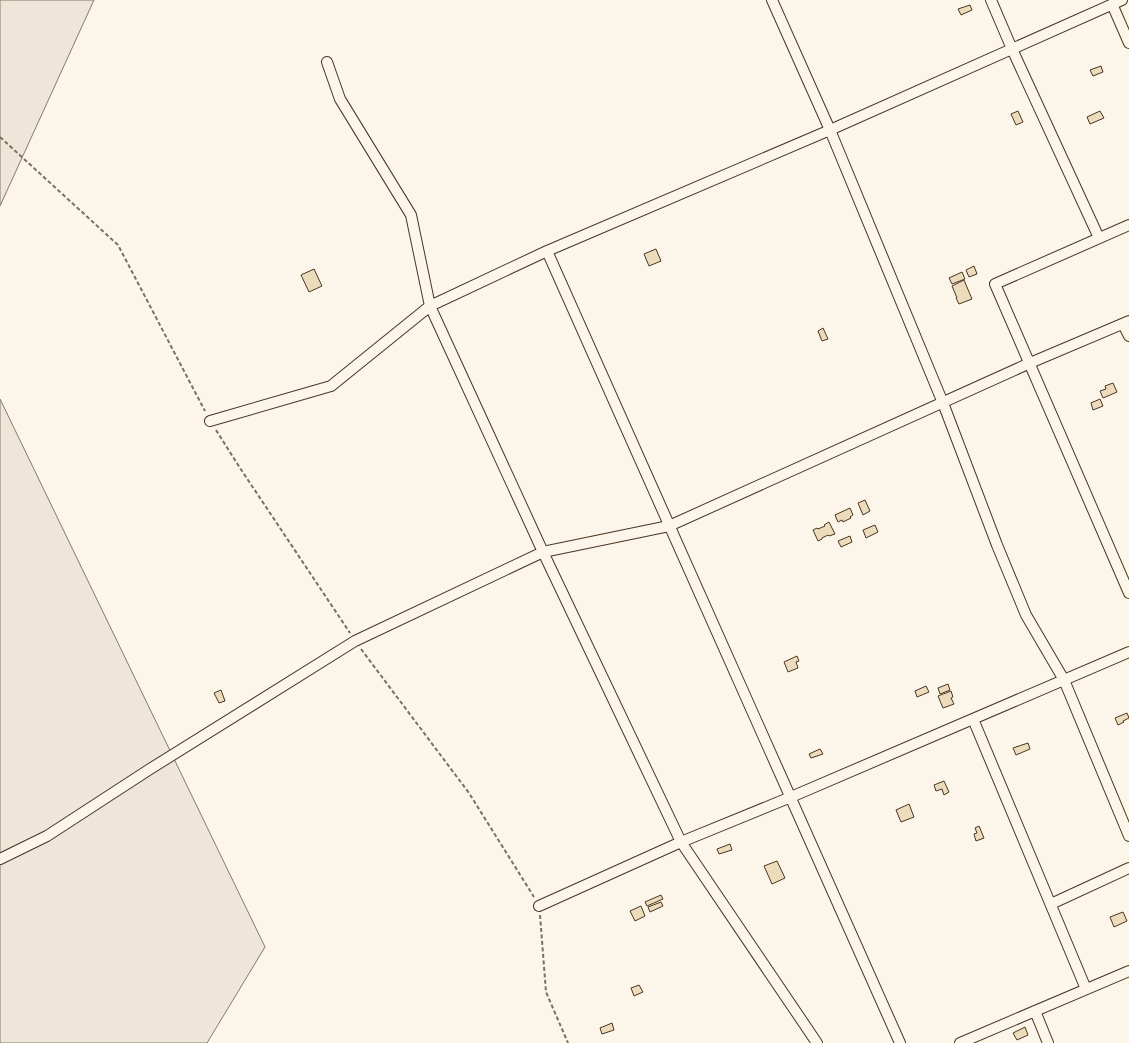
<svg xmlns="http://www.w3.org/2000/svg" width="1129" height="1043" viewBox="0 0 1129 1043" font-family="'PT Sans',sans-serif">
<rect width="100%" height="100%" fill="#fbf6e9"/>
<path fill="#ede6d9" stroke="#887966" d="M 0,0 L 94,0 L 0,206 Z
M 0,399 L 265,947 L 207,1043 L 0,1043 Z"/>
<path fill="#ecdcbc" stroke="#4a3520" d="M 970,5 L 972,10 L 961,15 L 958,9 Z
M 1101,66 L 1103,72 L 1093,76 L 1090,70 Z
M 1018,111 L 1023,122 L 1016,125 L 1011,114 Z
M 1100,111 L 1104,118 L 1090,124 L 1087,117 Z
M 656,249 L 661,261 L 649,266 L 644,254 Z
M 974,266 L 977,274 L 969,277 L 966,270 Z
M 314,269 L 322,286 L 309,292 L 301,275 Z
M 962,272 L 965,279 L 952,284 L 949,278 Z
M 964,280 L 972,299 L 959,304 L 956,298 L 957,298 L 952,286 Z
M 823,328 L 828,339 L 822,341 L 818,331 Z
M 1113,383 L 1117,392 L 1103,398 L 1100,391 L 1106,389 L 1105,386 Z
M 1100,399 L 1103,406 L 1093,410 L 1091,403 Z
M 865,500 L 870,511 L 863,515 L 858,503 Z
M 850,508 L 853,515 L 850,517 L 851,518 L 843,522 L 842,520 L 838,522 L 835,515 Z
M 829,522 L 835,534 L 829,536 L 828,535 L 822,538 L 822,539 L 818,541 L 813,530 L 817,528 L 818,529 L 825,526 L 824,525 Z
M 875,525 L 878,532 L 866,538 L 863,530 Z
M 850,536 L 852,542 L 841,547 L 838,541 Z
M 797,656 L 799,661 L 796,662 L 798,668 L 788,672 L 784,662 Z
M 948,684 L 950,690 L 940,694 L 938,688 Z
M 926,686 L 929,692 L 917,697 L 915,691 Z
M 221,690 L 225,701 L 219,703 L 214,693 Z
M 951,691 L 953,697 L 951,698 L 954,704 L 943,708 L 938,696 Z
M 1127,713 L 1129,718 L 1123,721 L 1124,722 L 1118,725 L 1115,718 Z
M 1028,743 L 1030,749 L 1016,755 L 1013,748 Z
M 820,749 L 823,754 L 811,758 L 809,754 Z
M 944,781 L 949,792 L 944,795 L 942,789 L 936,791 L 934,785 Z
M 909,804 L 914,817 L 901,822 L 896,810 Z
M 979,826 L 984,838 L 976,841 L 974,834 L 977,833 L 975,828 Z
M 730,844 L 732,850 L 719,854 L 717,849 Z
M 777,861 L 785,878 L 772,884 L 764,866 Z
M 661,895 L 663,899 L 647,906 L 645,902 Z
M 661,902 L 663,906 L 650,912 L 648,907 Z
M 641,906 L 645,916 L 635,921 L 630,911 Z
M 1123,912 L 1127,921 L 1114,927 L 1110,917 Z
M 639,985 L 643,992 L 634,996 L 631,988 Z
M 612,1023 L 614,1030 L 602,1034 L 600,1028 Z
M 1025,1027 L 1028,1035 L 1017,1040 L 1013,1033 Z"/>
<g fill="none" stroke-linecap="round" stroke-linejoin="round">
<defs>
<path id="minor" d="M 772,0 L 830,130 L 943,403 L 997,545 L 1026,615 L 1064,680 L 1129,836
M 991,0 L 1012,49 L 1099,238
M 1112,4 L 1129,43
M 327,62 L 340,99 L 411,215 L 430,306 L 543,552 L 681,842 L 817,1043
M 1129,225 L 995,284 L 1129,593
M 547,251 L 900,1043
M 1123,324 L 1129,336
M 210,421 L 331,386 L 430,306 L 547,251 L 830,130 L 1122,0
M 973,719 L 1086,989
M 0,859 L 47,836 L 150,769 L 355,641 L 543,552 L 669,526 L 1030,363 L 1129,321
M 1051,904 L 1129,868
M 539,906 L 681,842 L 791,797 L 1129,652
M 1035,1011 L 1048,1043
M 960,1043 L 1129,971"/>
</defs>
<use href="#minor" stroke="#4a3520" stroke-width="12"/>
<path stroke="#7f6f5c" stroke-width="2" stroke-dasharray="4 2.5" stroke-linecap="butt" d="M 0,137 L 118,245 L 205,411
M 216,430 L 240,468 L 350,633
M 361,649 L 469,793 L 534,897
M 540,915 L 546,992 L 568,1043"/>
<use href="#minor" stroke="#fbf6e9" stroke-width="10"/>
</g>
</svg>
